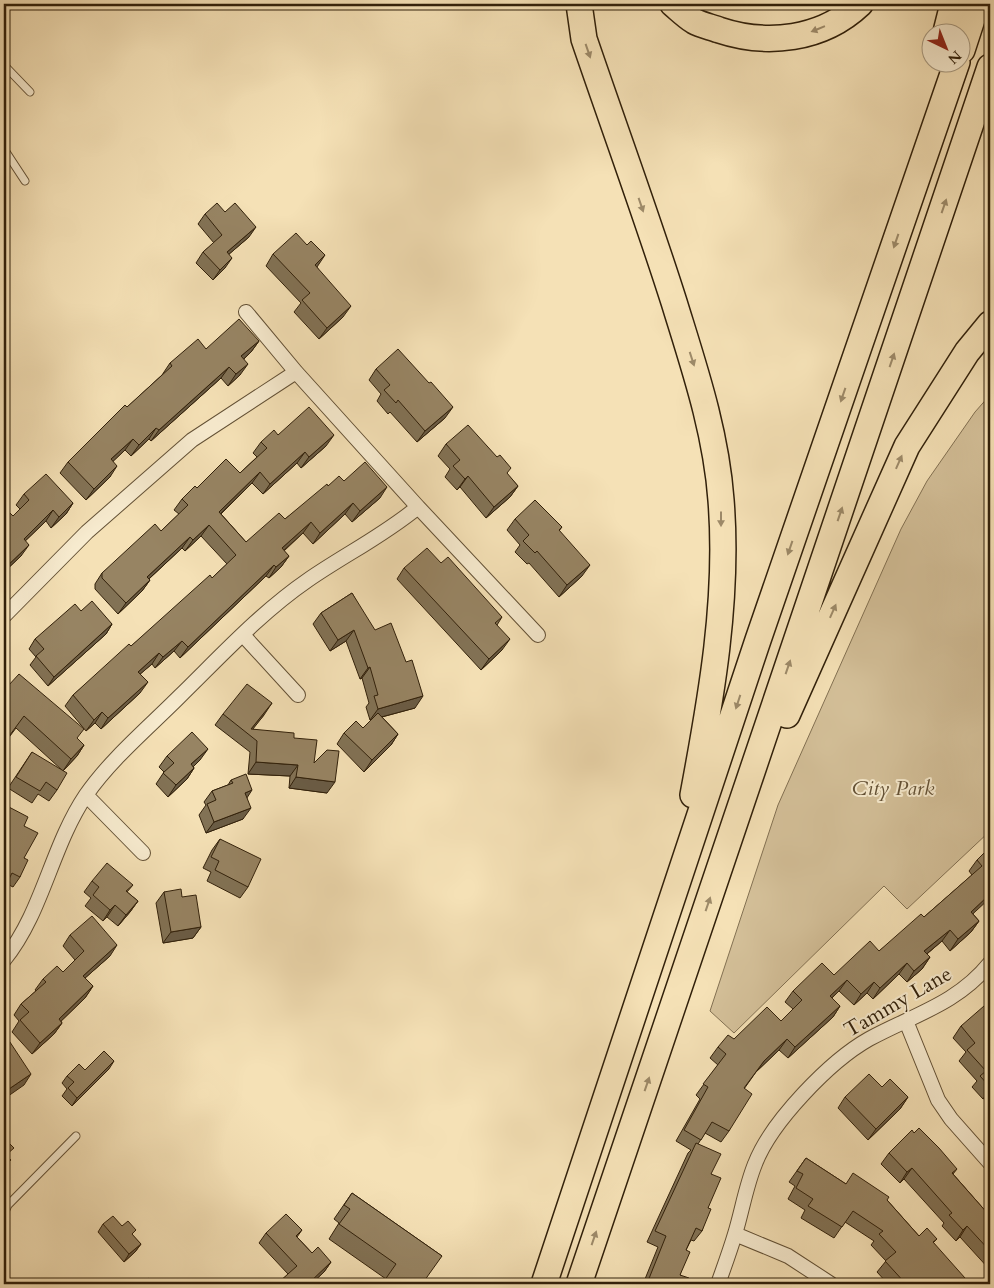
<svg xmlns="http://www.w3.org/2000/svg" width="994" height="1288" viewBox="0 0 994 1288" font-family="Cardo,serif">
<rect width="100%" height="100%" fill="#f5e1b6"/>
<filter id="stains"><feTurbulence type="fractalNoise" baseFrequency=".004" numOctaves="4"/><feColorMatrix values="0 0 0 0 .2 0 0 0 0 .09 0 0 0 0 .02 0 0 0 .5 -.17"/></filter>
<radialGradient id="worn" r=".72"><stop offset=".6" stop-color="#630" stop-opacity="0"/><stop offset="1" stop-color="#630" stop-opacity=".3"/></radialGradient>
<path fill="#d4c099" stroke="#827052" d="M 990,395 L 990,831 L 907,909 L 884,886 L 734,1033 L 710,1011 L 778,805 L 901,529 L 927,481 L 975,412 Z"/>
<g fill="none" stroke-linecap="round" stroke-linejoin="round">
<defs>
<path id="service" d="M 4,65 L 30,92
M 4,149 L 25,181
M 4,1214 L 8,1205 L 76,1136"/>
<path id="minor" d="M 246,312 L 296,372 L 418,507
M 4,616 L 87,532 L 192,440 L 296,372
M 243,635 L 298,695
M 86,795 L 143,853
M 4,960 C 43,912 51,847 86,795 C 111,759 148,728 179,697 C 220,657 260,613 308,580 C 344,555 383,536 418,507 L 538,635
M 906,1021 L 938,1100 L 951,1119 L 990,1163
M 735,1234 L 788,1256 L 831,1284
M 718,1284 C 724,1267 730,1251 735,1234 C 742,1211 746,1186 755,1164 C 771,1122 830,1061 869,1039 C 913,1015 957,1004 990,963"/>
<path id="motorway" d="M 579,4 L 584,39 C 614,127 646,214 674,302 C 694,367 716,431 721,500 C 729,598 711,699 693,795
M 673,4 C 679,9 686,16 694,21 C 701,25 711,27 719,30 C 767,46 822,40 860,4
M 946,32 L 953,4
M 962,50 L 977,4
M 787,715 L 907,446 L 967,352 L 990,324
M 544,1284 L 758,640 L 957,62
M 579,1284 L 990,67"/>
</defs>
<use href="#service" stroke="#625035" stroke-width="9"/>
<use href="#minor" stroke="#625035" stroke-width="16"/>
<use href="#motorway" stroke="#31200a" stroke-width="28"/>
<use href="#service" stroke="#f8ecd0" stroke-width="7"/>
<use href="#minor" stroke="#f8ecd0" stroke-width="14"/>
<use href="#motorway" stroke="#f5e1b6" stroke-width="25"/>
</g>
<path fill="#827255" stroke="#31200a" d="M 205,214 L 249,237 L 229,254 L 225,268 L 213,280 L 196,263 L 203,252 L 214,243 L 198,224 Z
M 273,254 L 317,267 L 343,317 L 319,339 L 294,312 L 301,303 L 266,266 Z
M 259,341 L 251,352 L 244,359 L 240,375 L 228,386 L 221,378 L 151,441 L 149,439 L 131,456 L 125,450 L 113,461 L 110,477 L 86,500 L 60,473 L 68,462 L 162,375 L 170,363 L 206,349 Z
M 376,369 L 445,418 L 417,442 L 390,412 L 388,414 L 377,401 L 381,394 L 369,380 Z
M 278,435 L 326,446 L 301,468 L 297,463 L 263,494 L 252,483 L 221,514 L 246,542 L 285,519 L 328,486 L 344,481 L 380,498 L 352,522 L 345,514 L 313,544 L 303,533 L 284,551 L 289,556 L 281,567 L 269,578 L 266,576 L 180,658 L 174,651 L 155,668 L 152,664 L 140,674 L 140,693 L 101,729 L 95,723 L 86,731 L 65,706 L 73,695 L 212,578 L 227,564 L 201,536 L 185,551 L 182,548 L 149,579 L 150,580 L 142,591 L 118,614 L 95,589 L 95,584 L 102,573 L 161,531 L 179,514 L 174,510 L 182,499 L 197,488 L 240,473 L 257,457 L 253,453 L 261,442 Z
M 446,444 L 507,474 L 518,486 L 510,497 L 486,518 L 460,487 L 457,490 L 445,477 L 450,469 L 438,456 Z
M 24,494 L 73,503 L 66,514 L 51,528 L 46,521 L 25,541 L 21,556 L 4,572 L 4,513 L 13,516 L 20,509 L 16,505 Z
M 515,519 L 562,527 L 559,531 L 582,576 L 559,597 L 529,563 L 527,564 L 515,552 L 520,545 L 507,530 Z
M 441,563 L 502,617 L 497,625 L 502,650 L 481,670 L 397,579 L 404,568 Z
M 352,593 L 415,708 L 382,717 L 398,734 L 391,745 L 364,772 L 337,744 L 344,733 L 363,728 L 371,720 L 370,720 L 366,707 L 369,703 L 362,678 L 360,679 L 346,641 L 330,651 L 313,624 L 321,613 Z
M 81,611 L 112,624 L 106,634 L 48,686 L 30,665 L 36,657 L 29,649 L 35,639 Z
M 4,682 L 77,739 L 84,745 L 77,756 L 63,771 L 16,728 L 4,744 Z
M 223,714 L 264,715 L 252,729 L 294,738 L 314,763 L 327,793 L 289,788 L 290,776 L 248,774 L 250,752 L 215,725 Z
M 32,752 L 57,790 L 49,801 L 38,794 L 32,803 L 8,788 Z
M 167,756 L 200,760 L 193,766 L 194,768 L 187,779 L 168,797 L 156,784 L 164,772 L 159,767 Z
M 231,780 L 247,798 L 243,819 L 206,833 L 199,815 L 206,805 L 204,802 L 212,791 L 228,785 Z
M 7,806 L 24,826 L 24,858 L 20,877 L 13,887 L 7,884 L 4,888 L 4,811 Z
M 220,839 L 248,887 L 240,898 L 207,881 L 211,872 L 203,868 L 212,850 Z
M 990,847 L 973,914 L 979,921 L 971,932 L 950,951 L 942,941 L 927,954 L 930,957 L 922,969 L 907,982 L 899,974 L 873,999 L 867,993 L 854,1005 L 839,991 L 832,998 L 840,1006 L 833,1017 L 788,1058 L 779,1050 L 756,1072 L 744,1089 L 729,1131 L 721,1142 L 705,1133 L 698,1144 L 711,1174 L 708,1208 L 702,1231 L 694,1241 L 691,1240 L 686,1250 L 680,1275 L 687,1284 L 643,1284 L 658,1247 L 647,1242 L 688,1153 L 691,1150 L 676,1141 L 700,1099 L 696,1095 L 718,1065 L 710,1058 L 718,1047 L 734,1039 L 781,1021 L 793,1009 L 785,1002 L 793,991 L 834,975 L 879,951 L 924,917 L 972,875 L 969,871 L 977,860 Z
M 92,881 L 133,885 L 127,892 L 138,901 L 130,912 L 118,926 L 107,917 L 103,921 L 85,906 L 91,898 L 84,892 Z
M 164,892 L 182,897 L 201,927 L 193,938 L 163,943 L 156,903 Z
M 70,935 L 110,956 L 85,978 L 93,986 L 85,998 L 61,1021 L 62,1023 L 54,1034 L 32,1054 L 12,1032 L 19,1021 L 14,1015 L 21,1004 L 36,991 L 35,990 L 43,979 L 63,972 L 75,960 L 63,946 Z
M 990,1013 L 990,1100 L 987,1096 L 983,1099 L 972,1087 L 977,1081 L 959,1061 L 966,1052 L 953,1038 L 961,1026 Z
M 109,1069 L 72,1106 L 62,1096 L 67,1089 L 62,1083 L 67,1076 L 85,1070 Z
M 882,1087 L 908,1097 L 900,1109 L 868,1140 L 838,1108 L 845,1097 Z
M 889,1153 L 957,1169 L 953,1174 L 989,1215 L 990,1214 L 990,1281 L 985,1276 L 990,1270 L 960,1237 L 956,1241 L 942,1226 L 944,1223 L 904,1179 L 900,1183 L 881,1164 Z
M 806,1158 L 846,1184 L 887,1200 L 919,1236 L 937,1239 L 933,1243 L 960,1284 L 888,1284 L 877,1272 L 886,1261 L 871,1245 L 874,1241 L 845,1222 L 834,1238 L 801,1218 L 805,1210 L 788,1199 L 795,1186 L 789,1182 Z
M 352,1193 L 442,1256 L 386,1279 L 329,1239 L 339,1223 L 334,1219 Z
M 103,1224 L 122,1226 L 132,1235 L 141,1244 L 135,1252 L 124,1262 L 98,1232 Z
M 302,1230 L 297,1237 L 312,1253 L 331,1262 L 324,1272 L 311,1284 L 278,1284 L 288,1274 L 259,1243 L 266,1233 Z"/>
<path fill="#6a5c45" stroke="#31200a" d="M 256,227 L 249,237 L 220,262 L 227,252 Z
M 325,255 L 317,267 L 307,276 L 315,265 Z
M 232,258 L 225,268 L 213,280 L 220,270 Z
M 351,306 L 343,317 L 319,339 L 327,328 Z
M 259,341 L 251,352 L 234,368 L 241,356 Z
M 248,364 L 240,375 L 228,386 L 236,374 Z
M 229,367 L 221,378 L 151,441 L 159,430 Z
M 453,407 L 445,418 L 417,442 L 425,431 Z
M 156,428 L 149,439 L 131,456 L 139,445 Z
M 334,435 L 326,446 L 301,468 L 309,457 Z
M 133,439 L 125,450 L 103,471 L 111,459 Z
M 305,452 L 297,463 L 263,494 L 270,484 Z
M 117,466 L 110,477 L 86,500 L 94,489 Z
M 260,472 L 252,483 L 211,523 L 219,512 Z
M 468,476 L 460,487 L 457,490 L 465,479 Z
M 518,486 L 510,497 L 486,518 L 494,507 Z
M 387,487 L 380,498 L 352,522 L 360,511 Z
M 73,503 L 66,514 L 51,528 L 59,517 Z
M 353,503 L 345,514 L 313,544 L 320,533 Z
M 53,510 L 46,521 L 16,550 L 24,539 Z
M 311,522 L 303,533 L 274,559 L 282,548 Z
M 209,525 L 201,536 L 185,551 L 193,540 Z
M 190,537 L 182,548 L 139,588 L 147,577 Z
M 29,545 L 21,556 L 4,572 L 4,569 Z
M 289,556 L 281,567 L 269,578 L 276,567 Z
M 274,565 L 266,576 L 180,658 L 188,647 Z
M 590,565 L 582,576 L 559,597 L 567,585 Z
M 150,580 L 142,591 L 118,614 L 126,603 Z
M 112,624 L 106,634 L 48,686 L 54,677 Z
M 354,630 L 346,641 L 330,651 L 338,640 Z
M 510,639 L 502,650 L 481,670 L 489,659 Z
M 182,641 L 174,651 L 155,668 L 163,657 Z
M 159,653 L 152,664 L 131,682 L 138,672 Z
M 370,667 L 362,678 L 360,679 L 368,668 Z
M 148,682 L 140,693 L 101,729 L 108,718 Z
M 423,696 L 415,708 L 370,720 L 378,709 Z
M 272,703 L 264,715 L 249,734 L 251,729 Z
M 102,712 L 95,723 L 86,731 L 94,720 Z
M 398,734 L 391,745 L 364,772 L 372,760 Z
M 84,745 L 77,756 L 63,771 L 71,759 Z
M 208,749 L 200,760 L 184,776 L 191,764 Z
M 256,762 L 298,765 L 290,776 L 248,774 Z
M 194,768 L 187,779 L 168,797 L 176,785 Z
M 296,777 L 335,782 L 327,793 L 289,788 Z
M 252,790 L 245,801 L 245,793 Z
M 251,808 L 243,819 L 206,833 L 214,822 Z
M 990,894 L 990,898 L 963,923 L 971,912 Z
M 138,901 L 130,912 L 118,926 L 126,915 Z
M 115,905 L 107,917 L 103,921 L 110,910 Z
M 979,921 L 971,932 L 950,951 L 958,939 Z
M 201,927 L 193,938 L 163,943 L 171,932 Z
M 950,930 L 942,941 L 917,962 L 924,951 Z
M 117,945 L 110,956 L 75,987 L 83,976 Z
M 930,957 L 922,969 L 907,982 L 914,971 Z
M 907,963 L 899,974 L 873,999 L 880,988 Z
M 847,980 L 839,991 L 822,1007 L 830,996 Z
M 874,982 L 867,993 L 854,1005 L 861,994 Z
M 93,986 L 85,998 L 51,1031 L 59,1019 Z
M 840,1006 L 833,1017 L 788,1058 L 795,1047 Z
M 62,1023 L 54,1034 L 32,1054 L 40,1043 Z
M 787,1039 L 779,1050 L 756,1072 L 764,1061 Z
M 114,1061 L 109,1069 L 72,1106 L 77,1098 Z
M 31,1074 L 24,1085 L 4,1099 L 4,1095 L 6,1091 Z
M 990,1089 L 990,1091 L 987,1096 L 983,1099 Z
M 908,1097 L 900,1109 L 868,1140 L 876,1129 Z
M 912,1168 L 904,1179 L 900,1183 L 907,1172 Z
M 967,1226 L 960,1237 L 956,1241 L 963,1230 Z
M 141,1244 L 135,1252 L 124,1262 L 129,1254 Z
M 331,1262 L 324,1272 L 311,1284 L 307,1284 Z
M 648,1281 L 655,1284 L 646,1284 Z"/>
<path fill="#978463" stroke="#31200a" d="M 217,203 L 225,212 L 235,203 L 256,227 L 227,252 L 232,258 L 220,270 L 203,252 L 222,235 L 205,214 Z
M 296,233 L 307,245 L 311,241 L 325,255 L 315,265 L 351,306 L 327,328 L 302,300 L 310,293 L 273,254 Z
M 239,319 L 259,341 L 241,356 L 248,364 L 236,374 L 229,367 L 159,430 L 156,428 L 139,445 L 133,439 L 111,459 L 117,466 L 94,489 L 68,462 L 125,405 L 127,407 L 172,366 L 170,363 L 198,339 L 206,349 Z
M 398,349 L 429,383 L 431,382 L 453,407 L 425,431 L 398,400 L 396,403 L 384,390 L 390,385 L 376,369 Z
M 309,407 L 334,435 L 309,457 L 305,452 L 270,484 L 260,472 L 219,512 L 246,542 L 279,513 L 285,519 L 327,484 L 328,486 L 339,476 L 344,481 L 365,462 L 387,487 L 360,511 L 353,503 L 320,533 L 311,522 L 282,548 L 289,556 L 276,567 L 274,565 L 188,647 L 182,641 L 163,657 L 159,653 L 138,672 L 148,682 L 108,718 L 102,712 L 94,720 L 73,695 L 129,644 L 131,646 L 210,575 L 212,578 L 236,555 L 209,525 L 193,540 L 190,537 L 147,577 L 150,580 L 126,603 L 102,578 L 102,573 L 155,524 L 161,531 L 188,505 L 182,499 L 195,486 L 197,488 L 226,459 L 240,473 L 267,448 L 261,442 L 274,430 L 278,435 Z
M 468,425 L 497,457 L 500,455 L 511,468 L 507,473 L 518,486 L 494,507 L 468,476 L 465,479 L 453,466 L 460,460 L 446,444 Z
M 46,474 L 73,503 L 59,517 L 53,510 L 24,539 L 29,545 L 4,569 L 4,513 L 7,510 L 13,516 L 29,500 L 24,494 Z
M 535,500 L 562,527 L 559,530 L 590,565 L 567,585 L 537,551 L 535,553 L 523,541 L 529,535 L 515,519 Z
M 427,548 L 441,563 L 448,557 L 502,617 L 495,623 L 510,639 L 489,659 L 404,568 Z
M 352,593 L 375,630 L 391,623 L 406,662 L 412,660 L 423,696 L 378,709 L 374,696 L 378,695 L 370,667 L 368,668 L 354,630 L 338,640 L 321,613 Z
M 92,601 L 112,624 L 54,677 L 36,656 L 44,649 L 35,639 L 75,604 L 81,611 Z
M 19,674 L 84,729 L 77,738 L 84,745 L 71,759 L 24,716 L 4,743 L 4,682 L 8,686 Z
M 247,684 L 272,703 L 251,729 L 294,733 L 294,738 L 317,740 L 314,763 L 327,750 L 339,751 L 335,782 L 296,777 L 298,765 L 256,762 L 257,741 L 223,714 Z
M 378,713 L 398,734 L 372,760 L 344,733 L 356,721 L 363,728 Z
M 192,732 L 208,749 L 191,764 L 194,768 L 176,785 L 163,773 L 174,763 L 167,756 Z
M 32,752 L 67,773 L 57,790 L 46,782 L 40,791 L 16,777 Z
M 246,774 L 252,790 L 245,793 L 251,808 L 214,822 L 207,804 L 216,800 L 212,791 L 233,783 L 231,780 Z
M 7,806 L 28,817 L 24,826 L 38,833 L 24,858 L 28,860 L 20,877 L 12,873 L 7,883 L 4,881 L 4,813 Z
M 220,839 L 261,859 L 248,887 L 215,870 L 219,861 L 211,857 Z
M 990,847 L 990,894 L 971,912 L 979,921 L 958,939 L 950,930 L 924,951 L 930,957 L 914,971 L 907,963 L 880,988 L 874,982 L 861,994 L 847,980 L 830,996 L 840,1006 L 795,1047 L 787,1039 L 764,1061 L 744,1088 L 752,1094 L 729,1131 L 712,1122 L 701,1140 L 684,1130 L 708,1087 L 703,1084 L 726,1054 L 718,1047 L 728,1035 L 734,1039 L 767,1007 L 781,1021 L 802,1000 L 793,991 L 822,963 L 834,975 L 870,941 L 879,951 L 921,914 L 924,917 L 982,866 L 977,860 Z
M 107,863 L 133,885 L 126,891 L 138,901 L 126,915 L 115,905 L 110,910 L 93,895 L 99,887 L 92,881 Z
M 181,889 L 182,897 L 196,895 L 201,927 L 171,932 L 164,892 Z
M 92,916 L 117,945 L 83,976 L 93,986 L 59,1019 L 62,1023 L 40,1043 L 20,1020 L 29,1012 L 21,1004 L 46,982 L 43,979 L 57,966 L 63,972 L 84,951 L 70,935 Z
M 984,1006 L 990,1013 L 990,1087 L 980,1076 L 986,1071 L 967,1050 L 975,1043 L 961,1026 Z
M 4,1033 L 31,1074 L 6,1091 L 4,1088 Z
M 104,1051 L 114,1061 L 77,1098 L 68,1088 L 74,1082 L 67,1076 L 79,1064 L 85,1070 Z
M 869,1074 L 882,1087 L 890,1079 L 908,1097 L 876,1129 L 845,1097 Z
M 919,1128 L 939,1148 L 957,1169 L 952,1173 L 989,1215 L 990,1214 L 990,1251 L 967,1226 L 963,1230 L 949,1215 L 952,1213 L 912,1168 L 907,1172 L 889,1153 L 912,1130 L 914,1133 Z
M 4,1138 L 14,1148 L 6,1155 L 11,1160 L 4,1167 Z
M 696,1143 L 721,1154 L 711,1174 L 721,1178 L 708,1208 L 711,1209 L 702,1231 L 696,1228 L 686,1250 L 690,1252 L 680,1275 L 689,1278 L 687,1284 L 655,1284 L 648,1281 L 666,1236 L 655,1231 Z
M 806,1158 L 846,1184 L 853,1173 L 889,1197 L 887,1200 L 919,1236 L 927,1228 L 937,1239 L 933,1242 L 965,1278 L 958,1284 L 919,1284 L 917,1283 L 916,1284 L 906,1284 L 885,1261 L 896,1252 L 879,1234 L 883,1231 L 853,1211 L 842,1227 L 808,1206 L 813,1199 L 796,1188 L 803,1174 L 797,1171 Z
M 352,1193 L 442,1256 L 422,1284 L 382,1284 L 396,1264 L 339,1224 L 350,1209 L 344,1205 Z
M 286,1214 L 302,1230 L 296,1236 L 312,1253 L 318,1247 L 331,1262 L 308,1284 L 282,1284 L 280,1281 L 297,1266 L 266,1233 Z
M 113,1216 L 122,1226 L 128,1221 L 136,1230 L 132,1234 L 141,1244 L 129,1254 L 103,1224 Z
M 149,1278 L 154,1284 L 142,1284 Z
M 782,1281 L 792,1284 L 781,1284 Z"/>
<defs><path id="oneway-solid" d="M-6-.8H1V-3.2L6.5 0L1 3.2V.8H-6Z" transform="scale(1.25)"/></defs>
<g fill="#9d8a69">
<use href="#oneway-solid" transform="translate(818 29) rotate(158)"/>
<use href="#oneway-solid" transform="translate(588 51) rotate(71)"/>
<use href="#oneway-solid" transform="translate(641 205) rotate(71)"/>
<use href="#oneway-solid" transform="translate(944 206) rotate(-71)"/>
<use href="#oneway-solid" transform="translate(896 241) rotate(109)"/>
<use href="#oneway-solid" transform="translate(692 359) rotate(72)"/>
<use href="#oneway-solid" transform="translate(892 360) rotate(-71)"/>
<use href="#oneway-solid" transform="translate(843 395) rotate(109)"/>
<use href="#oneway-solid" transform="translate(899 462) rotate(-66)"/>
<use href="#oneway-solid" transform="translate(840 514) rotate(-71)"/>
<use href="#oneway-solid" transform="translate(721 519) rotate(90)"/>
<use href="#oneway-solid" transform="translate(790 548) rotate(109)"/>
<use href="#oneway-solid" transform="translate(833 611) rotate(-66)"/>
<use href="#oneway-solid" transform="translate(788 667) rotate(-71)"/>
<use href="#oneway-solid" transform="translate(738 702) rotate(108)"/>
<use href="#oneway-solid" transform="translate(708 904) rotate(-71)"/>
<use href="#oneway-solid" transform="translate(647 1084) rotate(-71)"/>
<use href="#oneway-solid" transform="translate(594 1238) rotate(-71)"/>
</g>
<g text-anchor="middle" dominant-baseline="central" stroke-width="4" stroke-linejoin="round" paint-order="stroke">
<g font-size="21" font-style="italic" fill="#625035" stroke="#f8ecd0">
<text x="893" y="788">City Park</text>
</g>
<g font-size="21" fill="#31200a" stroke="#f8ecd0">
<text transform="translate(898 1002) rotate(-30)">Tammy Lane</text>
</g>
</g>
<rect width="994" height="1288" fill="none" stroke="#f5e1b6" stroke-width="20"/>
<rect x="5" y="5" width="984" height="1278" fill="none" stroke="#31200a" stroke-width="2.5"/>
<rect x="10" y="10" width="974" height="1268" fill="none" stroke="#31200a"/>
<g transform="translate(946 48) rotate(137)"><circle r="24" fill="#f8ecd0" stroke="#a89a81"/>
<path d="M0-4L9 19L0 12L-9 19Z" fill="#8f2418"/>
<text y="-8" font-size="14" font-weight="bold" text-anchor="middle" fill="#31200a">N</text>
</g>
<rect width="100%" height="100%" filter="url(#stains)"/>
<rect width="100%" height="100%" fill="url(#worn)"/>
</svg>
